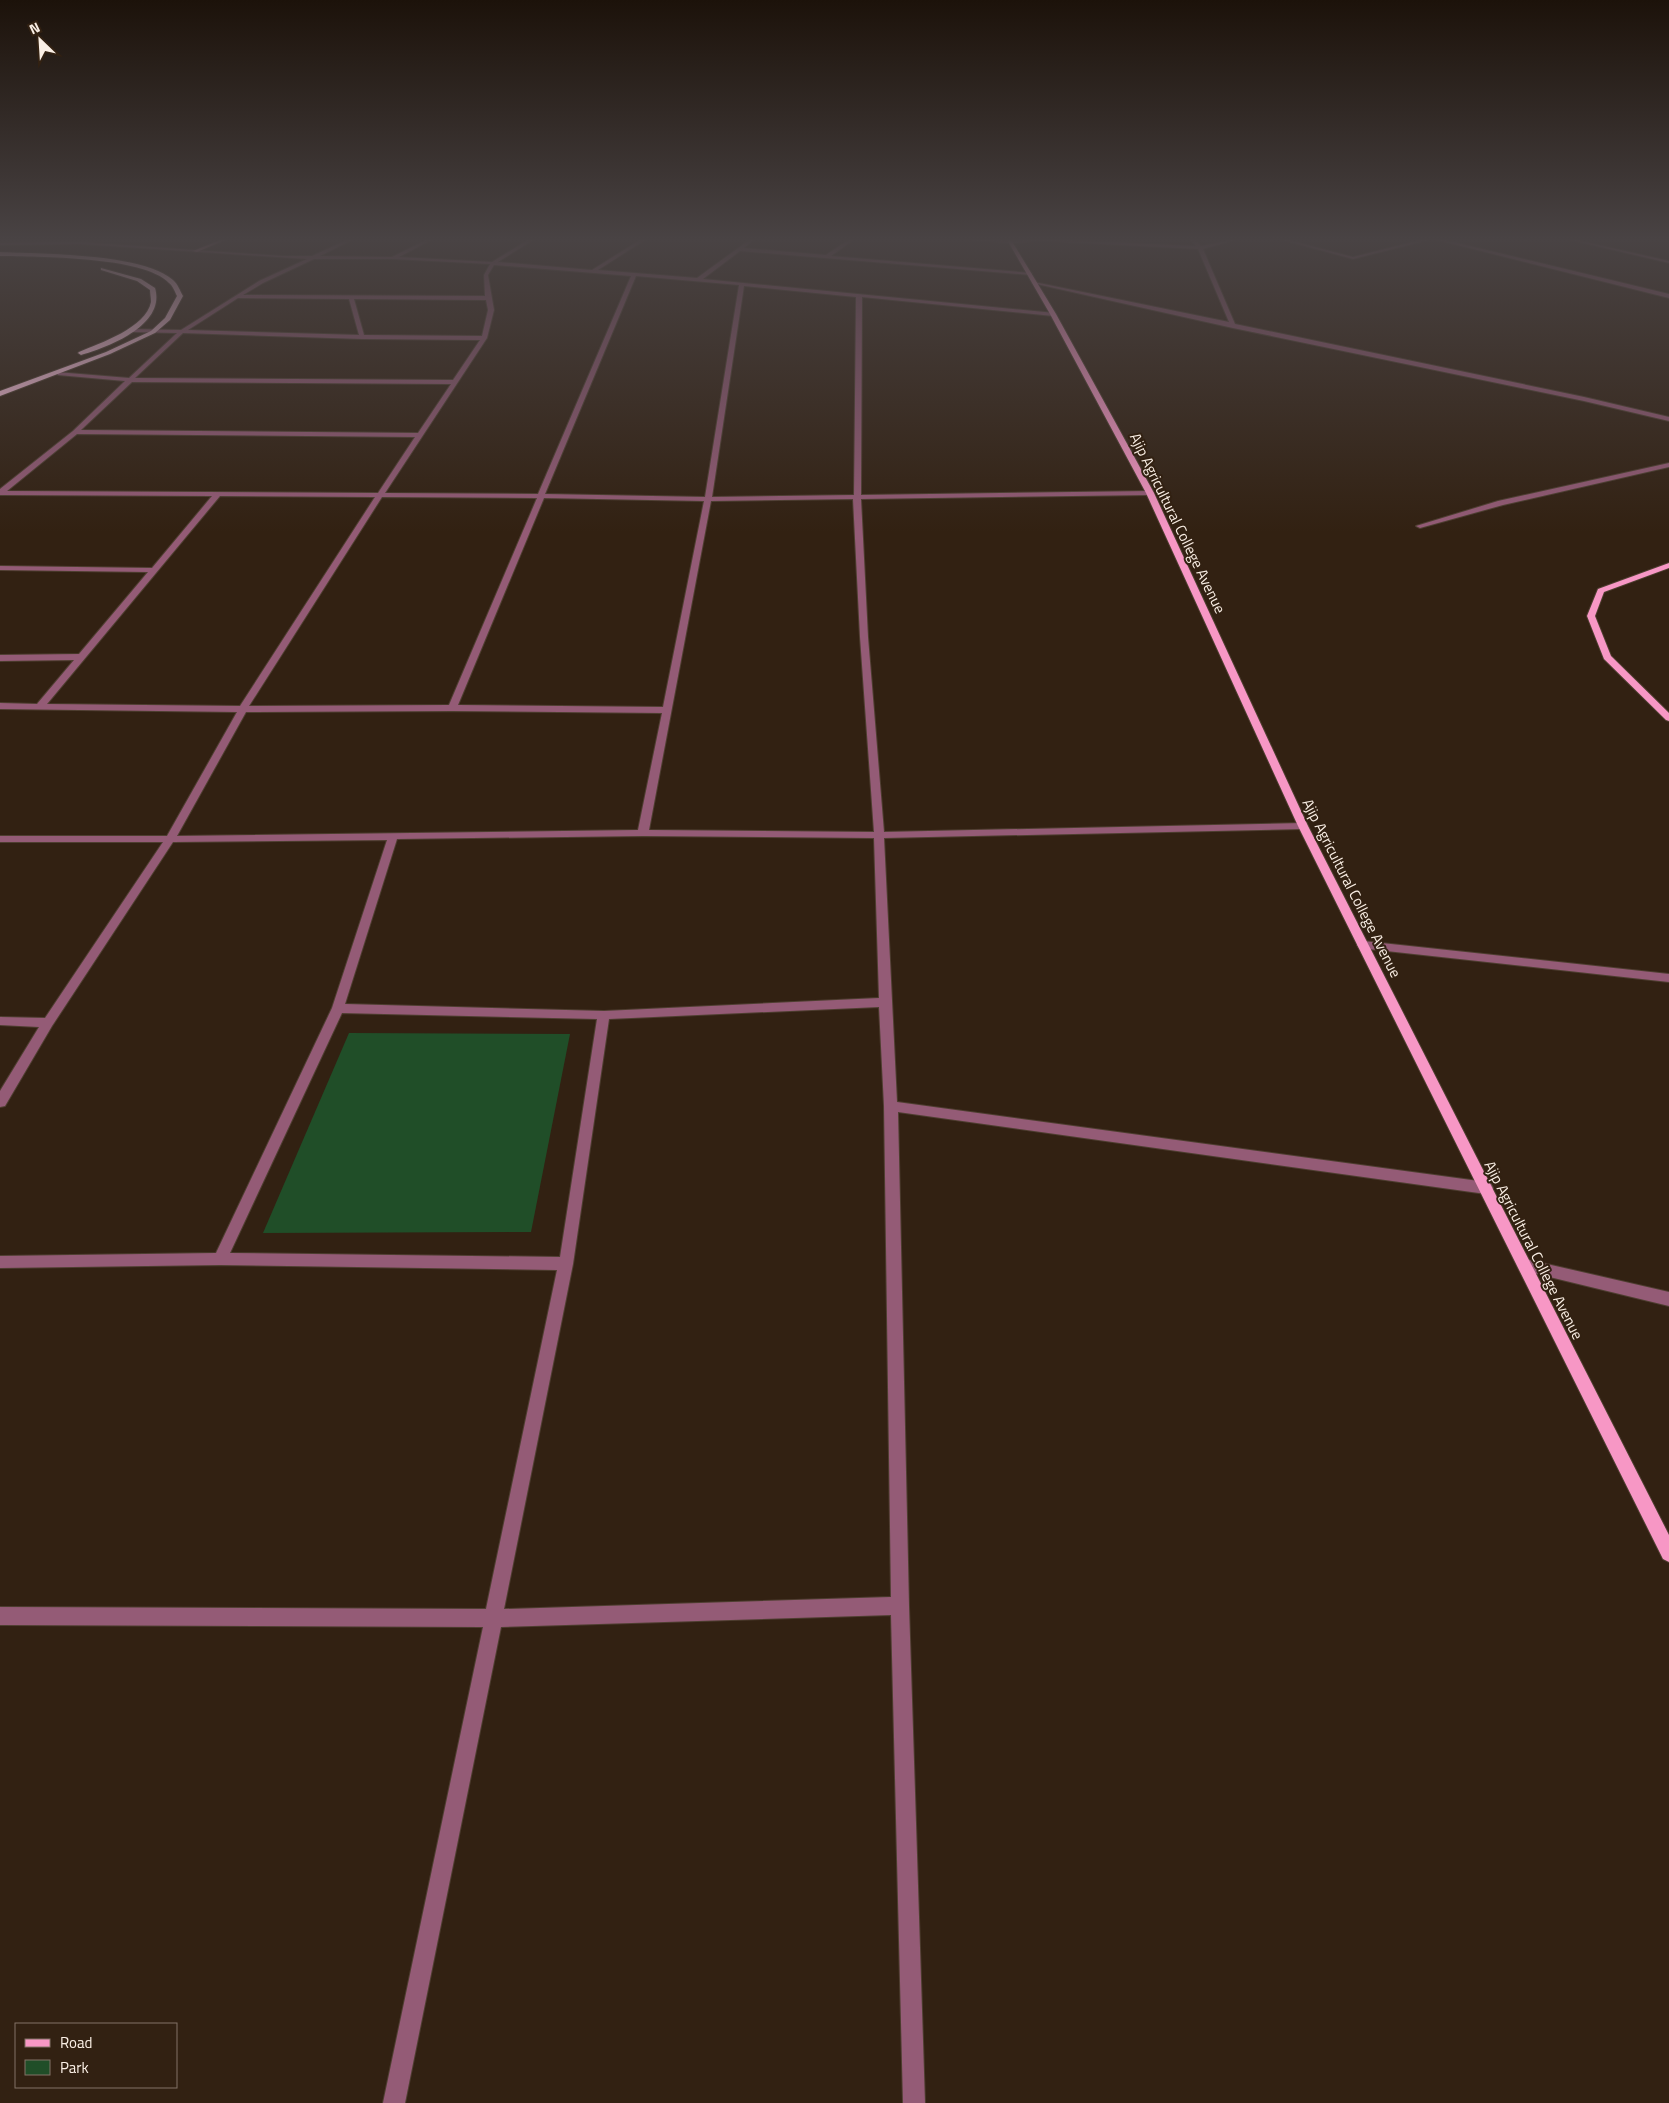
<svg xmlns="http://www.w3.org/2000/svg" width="1669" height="2103" viewBox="0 0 1669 2103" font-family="'Titillium Web',sans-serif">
<rect width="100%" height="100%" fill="#322112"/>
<path fill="#204e28" d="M 349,1033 L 570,1034 L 531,1232 L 263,1233 Z"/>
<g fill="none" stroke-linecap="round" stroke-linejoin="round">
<defs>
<path id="minor" d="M 351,238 L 356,238 L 320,256 L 392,257 L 430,238 L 435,238 L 399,257 L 492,262 L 531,238 L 536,238 L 498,262 L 592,270 L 643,238 L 648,238 L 598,270 L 697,278 L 752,238 L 756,238 L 744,248 L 826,255 L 851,238 L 856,238 L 831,256 L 1032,273 L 1030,275 L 740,251 L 703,279 L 1055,313 L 1053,316 L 862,297 L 861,495 L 1150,491 L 1154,493 L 1150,495 L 861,499 L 868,637 L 884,832 L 1303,823 L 1308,826 L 1303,829 L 884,838 L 897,1102 L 1486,1182 L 1491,1184 L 1493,1188 L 1491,1192 L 1486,1194 L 898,1112 L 909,1606 L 925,2103 L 903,2103 L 891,1615 L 501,1627 L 405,2103 L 383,2103 L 483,1627 L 0,1625 L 0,1607 L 486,1609 L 557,1270 L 220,1265 L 0,1268 L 0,1256 L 216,1253 L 332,1008 L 387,840 L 173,842 L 52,1026 L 5,1106 L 0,1107 L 0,1091 L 39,1027 L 0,1025 L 0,1017 L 45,1018 L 163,842 L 0,842 L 0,836 L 167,836 L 237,712 L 0,709 L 0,703 L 37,704 L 74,660 L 0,661 L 0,655 L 79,654 L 148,572 L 0,570 L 0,566 L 152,568 L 212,496 L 0,495 L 0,489 L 73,431 L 125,381 L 58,375 L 56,372 L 129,378 L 177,333 L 131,332 L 129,329 L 181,330 L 259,281 L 307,259 L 80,244 L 0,245 L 0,243 L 80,242 L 283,256 L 312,256 ZM 314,259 L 393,259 L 490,264 L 484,275 L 485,296 L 243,295 L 263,283 ZM 494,265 L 631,276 L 538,494 L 385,493 L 487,338 L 494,310 L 488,275 ZM 636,276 L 739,285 L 705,497 L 545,494 ZM 744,286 L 856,297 L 854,495 L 712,497 ZM 238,298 L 349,299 L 359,335 L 188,330 ZM 354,299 L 486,300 L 488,310 L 482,336 L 364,335 ZM 183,333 L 362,339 L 480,340 L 453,380 L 135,378 ZM 132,382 L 451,384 L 418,433 L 81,430 ZM 77,434 L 415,437 L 378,493 L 7,491 ZM 220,496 L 375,497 L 240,706 L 47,704 ZM 382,497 L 537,498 L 449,705 L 249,706 ZM 544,498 L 704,501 L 663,707 L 458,705 ZM 853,499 L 860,637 L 874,832 L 649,830 L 711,501 ZM 452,711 L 662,713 L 638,830 L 177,836 L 246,712 ZM 643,836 L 874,838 L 879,998 L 604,1011 L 345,1004 L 397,839 ZM 879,1007 L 884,1106 L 891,1597 L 504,1609 L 573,1264 L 609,1019 ZM 342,1013 L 597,1019 L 560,1257 L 230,1253 Z
M 944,238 L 1010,241 L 1042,239 L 1196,246 L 1189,238 L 1193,238 L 1201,246 L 1242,238 L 1203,249 L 1235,324 L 1584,397 L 1669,417 L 1669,421 L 1584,401 L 1233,328 L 1032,283 L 1034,282 L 1229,322 L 1198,249 L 1042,241 L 1010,243 Z
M 1275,238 L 1281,238 L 1353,257 L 1428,238 L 1437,238 L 1669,294 L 1669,298 L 1433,239 L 1353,259 Z
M 1562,238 L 1568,238 L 1669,261 L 1669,263 Z
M 1669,463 L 1669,467 L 1503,505 L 1420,528 L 1416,526 L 1498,501 Z
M 1363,941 L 1669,974 L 1669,982 L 1359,948 L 1357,945 L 1359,942 Z
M 1525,1259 L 1669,1292 L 1669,1306 L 1525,1271 L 1520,1270 L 1518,1265 L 1520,1260 Z"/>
<path id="major" d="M 225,238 L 230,238 L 197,252 L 193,251 Z
M 1006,238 L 1010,238 L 1056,314 L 1154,493 L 1308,826 L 1669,1535 L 1669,1562 L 1663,1559 L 1298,826 L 1146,493 L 1050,314 Z
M 1669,563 L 1669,568 L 1604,592 L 1595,616 L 1611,656 L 1669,713 L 1669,721 L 1666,720 L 1604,659 L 1587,616 L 1598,589 Z"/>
<path id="highway" d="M 0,252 C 40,254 143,253 173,280 C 178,284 180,291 183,296 L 170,320 L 155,333 L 110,354 L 0,396 L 0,391 L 106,352 L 151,331 L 165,318 L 177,296 C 175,292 173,286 169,283 C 144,256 37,257 0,256 Z
M 101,268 L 141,279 L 155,288 C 166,325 109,347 81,355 L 78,353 L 79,352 C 100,343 146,328 151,302 C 151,298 150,293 150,290 L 137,281 L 101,270 Z"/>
</defs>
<use href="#minor" stroke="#4e3e30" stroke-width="2"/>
<use href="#major" stroke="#4e3e30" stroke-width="2"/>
<use href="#highway" stroke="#4e3e30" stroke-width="2"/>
<use href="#minor" fill="#945b76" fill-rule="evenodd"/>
<use href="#major" fill="#f797c5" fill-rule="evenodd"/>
<use href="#highway" fill="#ffc4df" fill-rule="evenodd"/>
</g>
<linearGradient id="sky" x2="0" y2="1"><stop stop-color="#1c120a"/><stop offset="0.45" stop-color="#494344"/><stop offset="1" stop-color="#494344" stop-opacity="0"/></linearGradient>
<rect width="1669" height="532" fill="url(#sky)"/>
<g text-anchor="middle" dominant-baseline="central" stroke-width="4" stroke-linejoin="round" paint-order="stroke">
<g font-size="15" fill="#faefe5" stroke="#322112">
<text transform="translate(1178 523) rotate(64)">Ajip Agricultural College Avenue</text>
<text transform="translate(1352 888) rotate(63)">Ajip Agricultural College Avenue</text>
<text transform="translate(1534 1250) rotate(63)">Ajip Agricultural College Avenue</text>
</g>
</g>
<rect x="15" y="2023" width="162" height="65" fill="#322112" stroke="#827366"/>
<rect x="25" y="2039" width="25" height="8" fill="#f797c5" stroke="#827366"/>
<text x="60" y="2048" font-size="15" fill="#faefe5">Road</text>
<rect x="25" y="2060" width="25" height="15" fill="#204e28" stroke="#827366"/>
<text x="60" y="2073" font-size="15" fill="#faefe5">Park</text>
<g transform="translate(40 40) rotate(335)" stroke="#322112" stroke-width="4" paint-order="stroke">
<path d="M0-4L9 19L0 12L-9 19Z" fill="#faefe5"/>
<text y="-8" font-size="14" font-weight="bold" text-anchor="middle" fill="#faefe5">N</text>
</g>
</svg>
